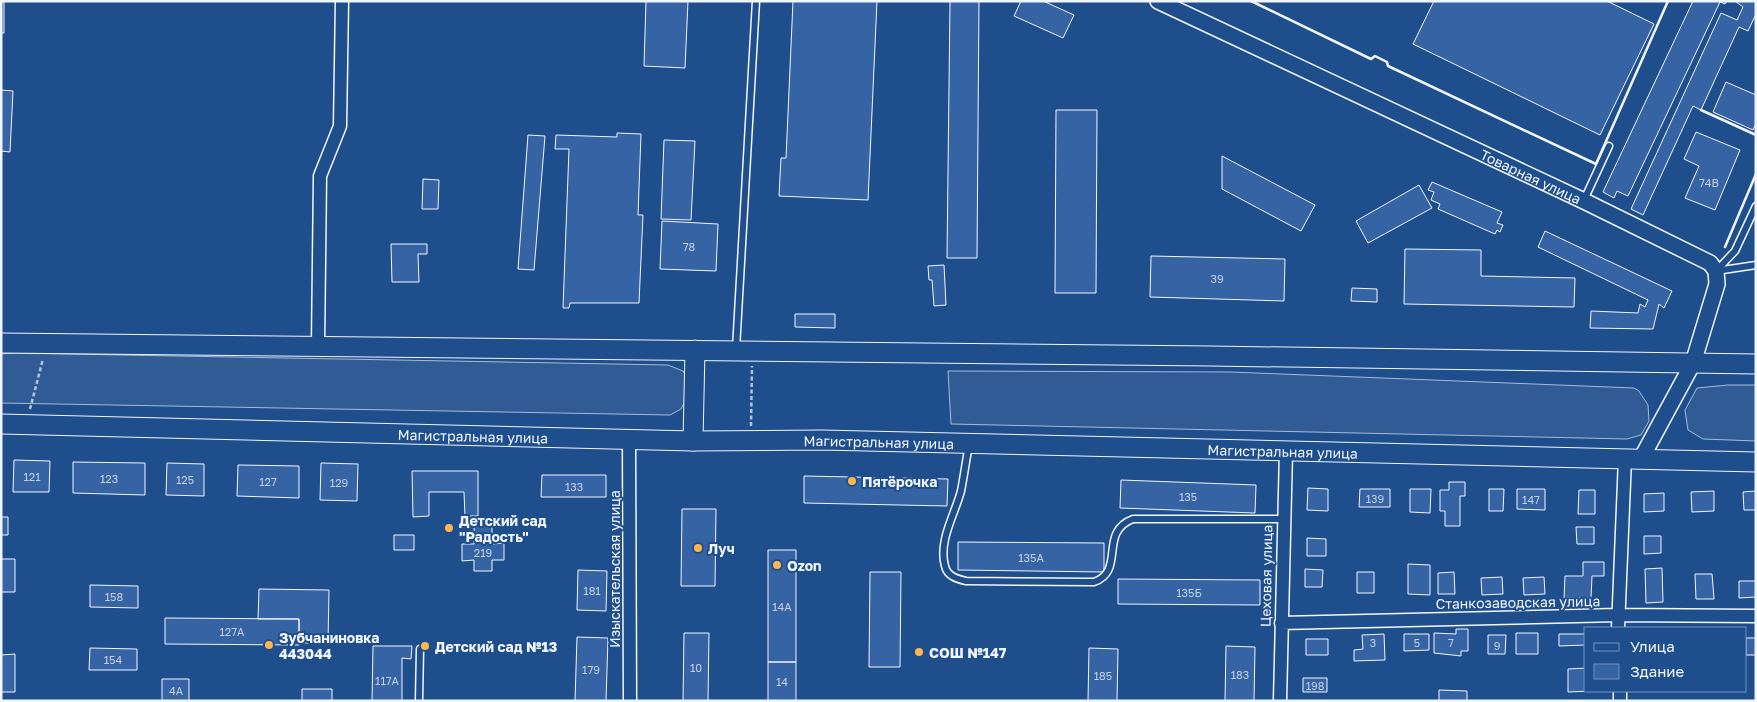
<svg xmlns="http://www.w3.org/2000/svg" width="1757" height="702" viewBox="0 0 1757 702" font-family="'Golos Text',sans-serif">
<rect width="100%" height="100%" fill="#1f4e8c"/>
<path fill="#305b95" stroke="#a8bbd7" d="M 13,353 L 668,365 L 683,371 L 688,380 L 688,396 L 681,409 L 670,415 L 1,403 L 1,354 Z
M 948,371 L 1231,372 L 1634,388 L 1639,391 L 1648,405 L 1649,421 L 1641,435 L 1627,439 L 951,424 Z
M 1728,385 L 1756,385 L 1756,441 L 1703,439 L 1688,430 L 1685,410 L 1697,388 Z"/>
<path fill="#3563a3" stroke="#f2f6ff" d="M 1,1 L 4,1 L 4,33 L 1,33 Z
M 646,1 L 688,1 L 685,68 L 644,66 Z
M 793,1 L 877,1 L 868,200 L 779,196 L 781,158 L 786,158 Z
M 950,1 L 979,1 L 977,258 L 947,258 Z
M 1021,1 L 1043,1 L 1074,15 L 1063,38 L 1014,16 Z
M 1434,1 L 1607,1 L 1654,24 L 1600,135 L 1413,44 Z
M 1693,1 L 1727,1 L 1725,4 L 1720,2 L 1628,196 L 1617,191 L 1614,198 L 1603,192 Z
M 1735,1 L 1756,1 L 1756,14 L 1748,31 L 1739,27 L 1701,110 L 1693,106 L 1643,215 L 1631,209 L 1721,13 L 1737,20 L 1743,7 Z
M 1726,82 L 1756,95 L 1756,123 L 1753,130 L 1713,112 Z
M 1,90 L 13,91 L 10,152 L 1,151 Z
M 1056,110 L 1097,110 L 1096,293 L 1055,293 Z
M 1696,132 L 1740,150 L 1715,210 L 1685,198 L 1699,166 L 1684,159 Z
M 617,133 L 641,134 L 638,215 L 643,215 L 639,303 L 570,303 L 569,308 L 563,308 L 569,149 L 555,149 L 556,135 L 617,137 Z
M 528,135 L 545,136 L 534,270 L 518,269 Z
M 664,140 L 695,141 L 691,220 L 661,219 Z
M 1222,156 L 1315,205 L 1301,231 L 1222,189 Z
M 423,179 L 439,180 L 438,209 L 422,209 Z
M 1432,182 L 1502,212 L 1497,223 L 1503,225 L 1500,232 L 1497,230 L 1495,234 L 1438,209 L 1440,204 L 1431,200 L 1434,192 L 1428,190 Z
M 1419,185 L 1432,208 L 1368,243 L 1356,221 Z
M 662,221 L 718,224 L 716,271 L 660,269 Z
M 1545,231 L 1672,291 L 1664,308 L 1659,304 L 1653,329 L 1590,328 L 1591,311 L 1638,313 L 1640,304 L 1645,307 L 1648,300 L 1538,247 Z
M 391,244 L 427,244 L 427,254 L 418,254 L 419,282 L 392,282 Z
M 1405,249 L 1481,250 L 1481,276 L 1575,278 L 1574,307 L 1404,304 Z
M 1151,256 L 1285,259 L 1284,301 L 1150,297 Z
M 944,265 L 946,305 L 934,306 L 932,280 L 929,280 L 928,266 Z
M 1352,288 L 1377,289 L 1377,302 L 1351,301 Z
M 795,314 L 835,314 L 835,328 L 795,327 Z
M 14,460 L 50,461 L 49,492 L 13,492 Z
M 73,462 L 145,463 L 145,495 L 73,493 Z
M 167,463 L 204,464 L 204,496 L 166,495 Z
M 321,463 L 358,464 L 357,501 L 320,500 Z
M 238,465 L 299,466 L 299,498 L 237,496 Z
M 412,471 L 478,471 L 478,516 L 465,516 L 464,492 L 429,492 L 429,516 L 413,517 Z
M 542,475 L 606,475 L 606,497 L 541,497 Z
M 804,476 L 948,479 L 947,506 L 804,503 Z
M 1121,480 L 1256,485 L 1255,513 L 1120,508 Z
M 1449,482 L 1465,482 L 1465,496 L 1460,496 L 1460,526 L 1445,526 L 1445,511 L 1440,511 L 1440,490 L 1449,490 Z
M 1308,488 L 1328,489 L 1328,511 L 1307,510 Z
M 1360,489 L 1390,489 L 1390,507 L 1359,507 Z
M 1410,489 L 1431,489 L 1430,513 L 1410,512 Z
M 1489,489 L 1504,489 L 1503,511 L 1489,511 Z
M 1517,489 L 1545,489 L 1545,510 L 1517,509 Z
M 1579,490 L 1595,490 L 1595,514 L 1578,514 Z
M 1714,491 L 1714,511 L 1692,512 L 1691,492 Z
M 1756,491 L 1756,510 L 1744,510 L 1743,492 Z
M 1664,493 L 1664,511 L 1644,512 L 1644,494 Z
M 682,509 L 716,509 L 715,586 L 681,586 Z
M 1,517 L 8,517 L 8,535 L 1,535 Z
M 474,524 L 492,524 L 492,544 L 504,543 L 504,560 L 492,560 L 492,571 L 474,571 L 474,560 L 462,561 L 462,544 L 474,544 Z
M 1576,527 L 1594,527 L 1594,544 L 1577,544 Z
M 394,535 L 414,535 L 414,550 L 394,550 Z
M 1644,536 L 1661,536 L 1661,553 L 1644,554 Z
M 1307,538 L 1326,539 L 1326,556 L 1307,556 Z
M 958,542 L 1104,543 L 1104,572 L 958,570 Z
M 768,550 L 796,550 L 796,662 L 768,662 Z
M 1,559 L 15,559 L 15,592 L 1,592 Z
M 1583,562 L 1604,562 L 1604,576 L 1592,576 L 1591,598 L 1564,598 L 1565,576 L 1583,576 Z
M 1408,564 L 1430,565 L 1430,595 L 1408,594 Z
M 1662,568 L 1663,602 L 1646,603 L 1645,569 Z
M 1305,569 L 1323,570 L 1322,587 L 1305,587 Z
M 578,570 L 607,571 L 606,611 L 577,610 Z
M 870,572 L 901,572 L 900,667 L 869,667 Z
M 1357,572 L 1374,572 L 1374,593 L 1357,593 Z
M 1454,572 L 1455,594 L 1438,594 L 1438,573 Z
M 1695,574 L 1712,574 L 1714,599 L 1696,599 Z
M 1502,577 L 1503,594 L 1482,595 L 1481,578 Z
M 1544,577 L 1545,594 L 1524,595 L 1523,578 Z
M 1118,579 L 1260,580 L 1260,605 L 1118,604 Z
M 1739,581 L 1756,581 L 1756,597 L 1739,598 Z
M 90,585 L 138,586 L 138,608 L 90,607 Z
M 259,589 L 329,590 L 328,643 L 299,643 L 299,619 L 258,619 Z
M 165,618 L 299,619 L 299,645 L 165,644 Z
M 1456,629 L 1468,629 L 1468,651 L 1461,651 L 1461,656 L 1434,653 L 1434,633 L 1456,634 Z
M 684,633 L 709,633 L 708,701 L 683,701 Z
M 1516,633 L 1538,633 L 1538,654 L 1516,654 Z
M 1384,634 L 1385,660 L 1354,661 L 1354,650 L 1363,649 L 1362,635 Z
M 1404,634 L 1429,634 L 1429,650 L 1404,651 Z
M 1559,634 L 1586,634 L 1586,645 L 1559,646 Z
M 1488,635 L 1506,635 L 1505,654 L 1488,654 Z
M 577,637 L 608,638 L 606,701 L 575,701 Z
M 1746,638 L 1756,638 L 1756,655 L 1746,655 Z
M 1306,639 L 1328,639 L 1328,655 L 1306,655 Z
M 373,646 L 412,646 L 411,659 L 402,658 L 402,701 L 372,701 Z
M 1226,646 L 1255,647 L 1254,701 L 1225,701 Z
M 90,648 L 137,649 L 137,670 L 89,670 Z
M 1089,648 L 1118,649 L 1117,701 L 1088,701 Z
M 15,654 L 15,692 L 1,692 L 1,655 Z
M 768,662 L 796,662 L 796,701 L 768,701 Z
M 1586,668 L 1586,691 L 1592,691 L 1568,692 L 1568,669 Z
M 1303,678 L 1327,678 L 1327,692 L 1303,692 Z
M 162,679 L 189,679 L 189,701 L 162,701 Z
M 302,689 L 332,689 L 332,701 L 302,701 Z
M 1439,690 L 1467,691 L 1467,701 L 1439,701 Z"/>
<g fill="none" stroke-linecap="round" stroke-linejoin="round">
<defs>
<path id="service" d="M 1584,200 L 1609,146
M 1717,270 L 1735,251 L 1756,206
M 1716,271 L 1756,265
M 736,349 L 756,1
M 969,445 C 966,460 964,476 961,491 C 955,514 938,541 945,566 C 947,576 957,579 966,581 L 1094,582 C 1126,571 1098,532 1133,519 L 1282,519
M 419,701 L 420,649"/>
<path id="minor" d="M 318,346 L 320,176 L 340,126 L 342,1
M 629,437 L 630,701
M 1281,623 L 1618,615 L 1756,616
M 1618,628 L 1625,458
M 1620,691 L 1620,701
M 1280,701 L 1286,451"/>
<g id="tertiary">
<path id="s1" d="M 1158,1 L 1584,201 L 1710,263 L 1716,271 L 1717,284 L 1693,363 L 1641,459"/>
</g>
<g id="primary">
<path d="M 1,343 L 1211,356 L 1756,364"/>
<path id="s2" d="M 1,424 L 693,441 L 822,440 L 1756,462"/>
<path d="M 693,441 L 695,350"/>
</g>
</defs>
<use href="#service" stroke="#f2f6ff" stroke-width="9"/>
<use href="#minor" stroke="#f2f6ff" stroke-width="15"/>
<use href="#tertiary" stroke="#f2f6ff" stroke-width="18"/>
<use href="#primary" stroke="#f2f6ff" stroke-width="21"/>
<path stroke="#b3c4dc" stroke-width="2.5" stroke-dasharray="4 2.5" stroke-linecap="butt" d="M 30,409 L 43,359
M 751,426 L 752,366"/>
<use href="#service" stroke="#1f4e8c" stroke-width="6"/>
<use href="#minor" stroke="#1f4e8c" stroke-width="12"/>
<use href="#tertiary" stroke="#1f4e8c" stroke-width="15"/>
<use href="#primary" stroke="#1f4e8c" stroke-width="19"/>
<path stroke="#f2f6ff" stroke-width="2.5" d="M 1251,1 L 1371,59 L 1375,56 L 1387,62 L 1388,66 L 1596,164 L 1668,1
M 1701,110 L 1756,135
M 1725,247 L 1756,174"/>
</g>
<g fill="#ffb74d" stroke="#1f4e8c" stroke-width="2">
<circle cx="852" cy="481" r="5"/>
<circle cx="449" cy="528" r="5"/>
<circle cx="698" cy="548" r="5"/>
<circle cx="777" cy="565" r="5"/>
<circle cx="269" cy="645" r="5"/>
<circle cx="425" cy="646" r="5"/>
<circle cx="919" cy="652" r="5"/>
</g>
<g text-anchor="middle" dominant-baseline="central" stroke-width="4" stroke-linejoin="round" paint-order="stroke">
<g font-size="11" fill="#c3d1e8">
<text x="1709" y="182">74В</text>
<text x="689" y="246">78</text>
<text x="1217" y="278">39</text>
<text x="32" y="476">121</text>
<text x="109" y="478">123</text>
<text x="185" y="479">125</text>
<text x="268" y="481">127</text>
<text x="339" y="482">129</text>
<text x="574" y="486">133</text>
<text x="1188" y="496">135</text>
<text x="1375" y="498">139</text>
<text x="1531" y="499">147</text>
<text x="483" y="552">219</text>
<text x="1031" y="557">135А</text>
<text x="592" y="590">181</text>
<text x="1189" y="592">135Б</text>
<text x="114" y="596">158</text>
<text x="782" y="606">14А</text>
<text x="232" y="631">127А</text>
<text x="1373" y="642">3</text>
<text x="1417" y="642">5</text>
<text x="1451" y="642">7</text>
<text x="1497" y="645">9</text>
<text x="113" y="659">154</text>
<text x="696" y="667">10</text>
<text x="591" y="669">179</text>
<text x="1240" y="674">183</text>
<text x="1103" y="675">185</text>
<text x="387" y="680">117А</text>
<text x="782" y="681">14</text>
<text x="1315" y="685">198</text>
<text x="176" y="690">4А</text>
</g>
<g font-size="14" fill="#f2f6ff" stroke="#1f4e8c">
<text stroke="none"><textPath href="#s1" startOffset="412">Товарная улица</textPath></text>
<text stroke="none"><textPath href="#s2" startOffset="472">Магистральная улица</textPath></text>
<text stroke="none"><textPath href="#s2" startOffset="878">Магистральная улица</textPath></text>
<text stroke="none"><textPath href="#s2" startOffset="1282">Магистральная улица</textPath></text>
<text transform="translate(614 569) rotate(-90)">Изыскательская улица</text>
<text transform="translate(1266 576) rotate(-89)">Цеховая улица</text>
<text transform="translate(1518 602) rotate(-1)">Станкозаводская улица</text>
</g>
<g font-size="14" font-weight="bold" fill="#f2f6ff" stroke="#1f4e8c" text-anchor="start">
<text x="862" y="481">Пятёрочка</text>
<text x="459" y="520">Детский сад<tspan x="459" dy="16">"Радость"</tspan></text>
<text x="708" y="548">Луч</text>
<text x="787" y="565">Ozon</text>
<text x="279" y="637">Зубчаниновка<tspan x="279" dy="16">443044</tspan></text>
<text x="435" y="646">Детский сад №13</text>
<text x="929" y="652">СОШ №147</text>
</g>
</g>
<rect width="1757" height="702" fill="none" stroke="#f2f6ff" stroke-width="5"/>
<rect x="1584" y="627" width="162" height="65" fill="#1f4e8c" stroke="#7391ba"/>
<rect x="1594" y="643" width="25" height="8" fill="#1f4e8c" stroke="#7391ba"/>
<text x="1630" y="652" font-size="15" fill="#f2f6ff">Улица</text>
<rect x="1594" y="664" width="25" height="15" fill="#3563a3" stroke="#7391ba"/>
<text x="1630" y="677" font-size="15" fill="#f2f6ff">Здание</text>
</svg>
